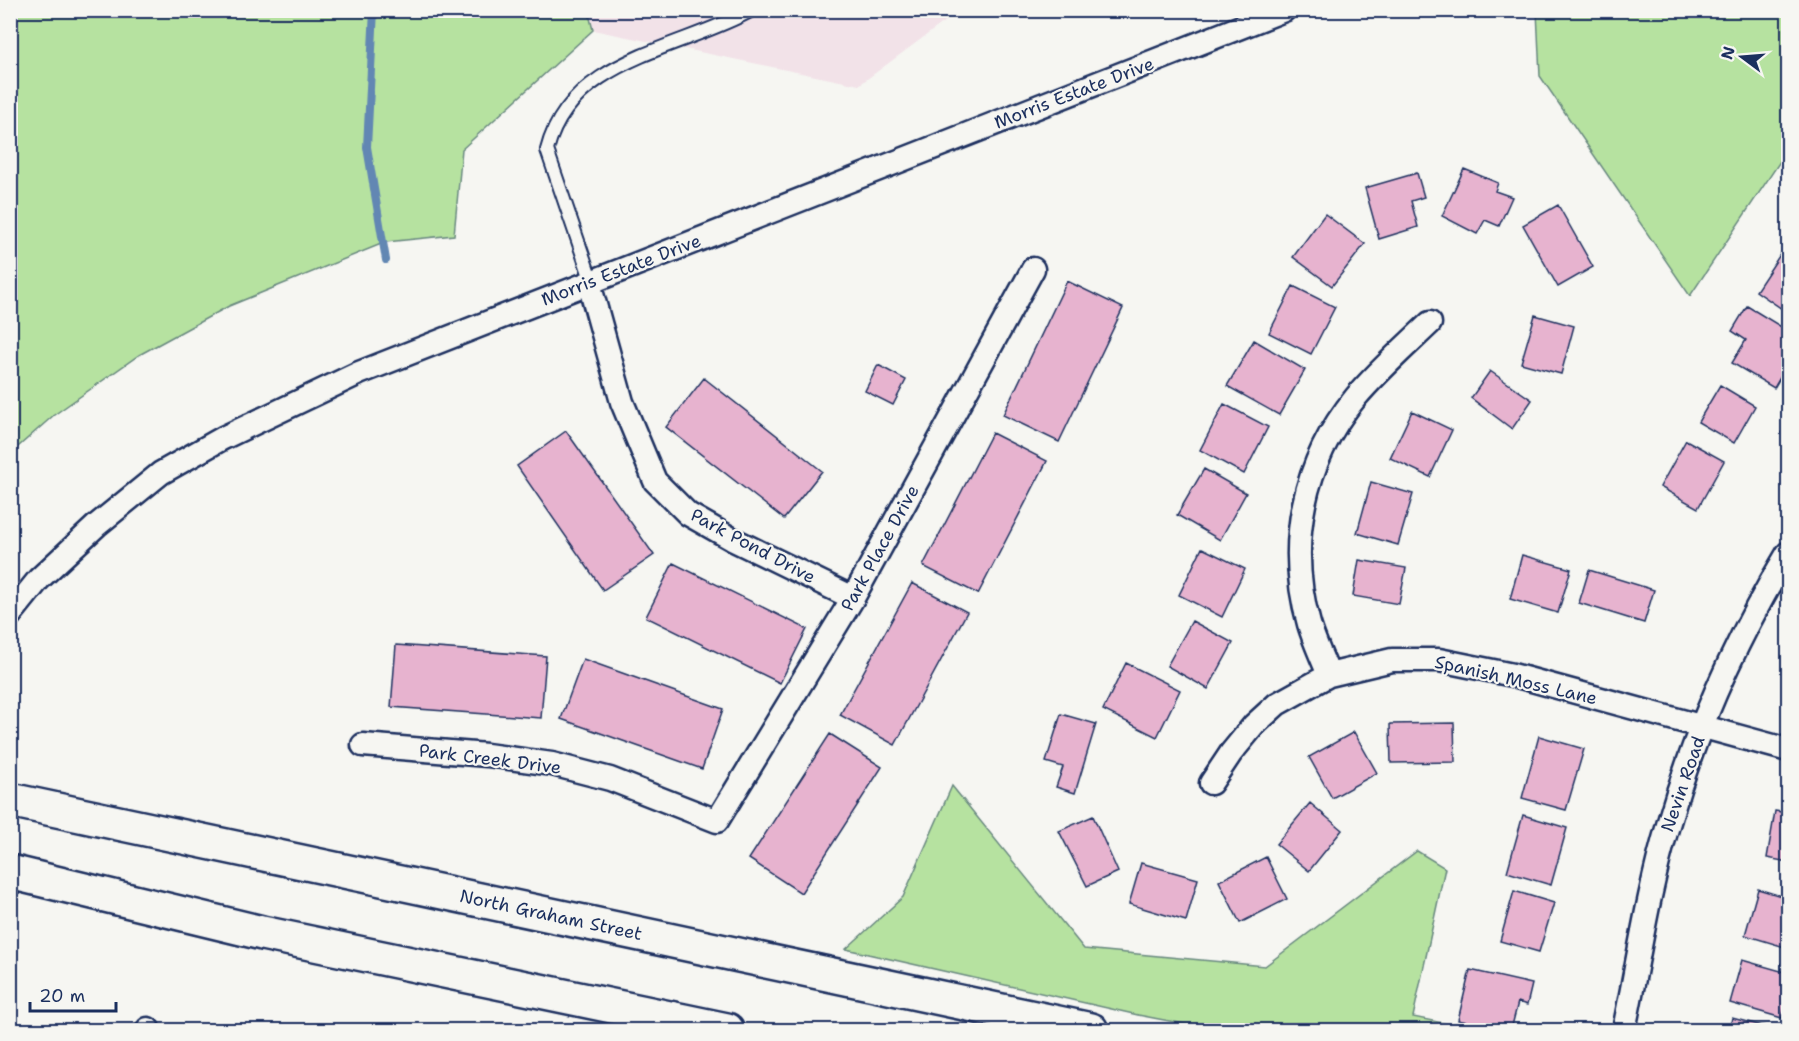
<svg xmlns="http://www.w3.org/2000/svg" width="1799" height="1041" viewBox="0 0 1799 1041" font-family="'Shantell Sans',sans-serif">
<rect width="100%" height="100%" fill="#f6f6f2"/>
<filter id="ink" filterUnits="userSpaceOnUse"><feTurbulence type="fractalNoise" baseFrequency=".0167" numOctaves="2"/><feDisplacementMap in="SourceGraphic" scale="12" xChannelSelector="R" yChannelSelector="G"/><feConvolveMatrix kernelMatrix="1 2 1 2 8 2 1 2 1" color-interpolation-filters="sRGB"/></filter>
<g filter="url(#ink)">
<path fill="#f2e2e8" d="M 588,11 L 959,11 L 859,85 L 593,30 Z"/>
<path fill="#b6e2a0" stroke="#68887f" stroke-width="1.5" d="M 11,10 L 588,10 L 593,30 L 462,149 L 454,235 L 386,242 L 229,306 L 139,355 L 54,415 L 11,453 Z
M 1537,11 L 1788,11 L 1788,145 L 1785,154 L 1690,296 L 1540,76 Z
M 952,786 L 1084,949 L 1265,966 L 1417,851 L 1445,868 L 1413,1017 L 1477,1030 L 1216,1030 L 1138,1015 L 846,949 L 903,897 Z"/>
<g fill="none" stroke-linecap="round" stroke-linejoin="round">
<path stroke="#6287b3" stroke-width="8" d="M 374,10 L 367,147 L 386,260"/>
</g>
<path fill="#e7b3cf" stroke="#1b2f5e" stroke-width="1.5" d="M 1464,169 L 1498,183 L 1495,191 L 1512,197 L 1499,226 L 1485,220 L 1477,234 L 1442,216 Z
M 1417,173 L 1424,197 L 1411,201 L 1418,227 L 1379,239 L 1365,188 Z
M 1558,205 L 1593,267 L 1558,287 L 1523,225 Z
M 1325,214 L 1365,244 L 1332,286 L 1293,257 Z
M 1785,247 L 1788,250 L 1788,313 L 1756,291 Z
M 1067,281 L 1123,308 L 1059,442 L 1003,415 Z
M 1293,286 L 1335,307 L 1311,354 L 1269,333 Z
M 1747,306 L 1788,331 L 1788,364 L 1774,388 L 1732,363 L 1746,340 L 1732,331 Z
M 1535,315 L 1574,326 L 1561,374 L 1521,363 Z
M 1254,340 L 1305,370 L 1279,415 L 1227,386 Z
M 878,365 L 906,380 L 893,405 L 865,391 Z
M 1490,371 L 1532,400 L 1512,429 L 1471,398 Z
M 704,378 L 822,471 L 784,519 L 666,427 Z
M 1720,385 L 1755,406 L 1734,443 L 1698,422 Z
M 1224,404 L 1268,427 L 1244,474 L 1200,450 Z
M 1412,411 L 1452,430 L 1430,477 L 1390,458 Z
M 566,431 L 654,555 L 603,590 L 517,466 Z
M 992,433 L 1047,461 L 978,594 L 923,566 Z
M 1686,440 L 1724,461 L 1698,508 L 1660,487 Z
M 1204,469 L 1246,493 L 1220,540 L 1177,515 Z
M 1371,482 L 1413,494 L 1398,545 L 1357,533 Z
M 1202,548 L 1245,569 L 1222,617 L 1179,595 Z
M 1522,555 L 1571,569 L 1558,613 L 1510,599 Z
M 1359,560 L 1406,568 L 1399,604 L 1353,596 Z
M 673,563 L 807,629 L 780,683 L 646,617 Z
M 1589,570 L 1654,590 L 1644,623 L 1579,603 Z
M 912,583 L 967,612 L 895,745 L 840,715 Z
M 1192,621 L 1233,643 L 1208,689 L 1167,666 Z
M 396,645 L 546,656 L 541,718 L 391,707 Z
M 583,659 L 723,709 L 702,769 L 561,719 Z
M 1126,663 L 1180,690 L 1157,737 L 1103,710 Z
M 1061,714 L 1096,724 L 1075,793 L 1056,787 L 1063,767 L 1046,762 Z
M 1454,723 L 1455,762 L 1391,763 L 1390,724 Z
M 1354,732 L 1377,773 L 1332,798 L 1309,757 Z
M 830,734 L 882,767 L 801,893 L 749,859 Z
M 1539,736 L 1584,749 L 1566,810 L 1522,798 Z
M 1310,803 L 1342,830 L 1309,871 L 1276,844 Z
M 1775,811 L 1788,813 L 1788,862 L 1767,858 Z
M 1523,815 L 1567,828 L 1551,885 L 1507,872 Z
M 1093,816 L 1118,872 L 1087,886 L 1059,831 Z
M 1266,857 L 1287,899 L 1240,923 L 1219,881 Z
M 1141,863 L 1198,879 L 1186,921 L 1129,904 Z
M 1758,889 L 1788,898 L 1788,948 L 1745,935 Z
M 1514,891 L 1554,903 L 1539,952 L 1500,941 Z
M 1742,960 L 1788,973 L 1788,995 L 1782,1018 L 1730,1003 Z
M 1470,970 L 1532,984 L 1527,1005 L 1518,1002 L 1511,1030 L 1502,1030 L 1458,1020 Z
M 1732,1018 L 1778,1030 L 1729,1030 Z
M 41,1025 L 86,1030 L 41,1030 Z"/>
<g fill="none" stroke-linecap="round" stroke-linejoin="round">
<defs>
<path id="service" d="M 592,282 L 547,150 C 570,58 682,49 752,10"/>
<path id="minor" d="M 589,283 L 622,402 L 655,481 L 688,514 L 732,539 L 853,598
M 10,615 L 39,579 L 97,525 L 161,473 L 223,438 L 359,373 L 1284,10
M 1329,675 C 1322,658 1314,641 1309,624 C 1286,544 1303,461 1356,397 C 1379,370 1405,347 1430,323
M 363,745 L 487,755 L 552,764 L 610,779 L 717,821 L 853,598 L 1033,269
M 1211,783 L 1231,753 L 1254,725 L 1277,704 L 1329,675 L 1392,660 L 1439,660 L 1513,675 L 1788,750
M 148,1030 L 148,1029
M 1624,1030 C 1638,962 1648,892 1668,825 C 1695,731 1738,636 1788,553"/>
<path id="secondary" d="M 10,800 L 1091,1030
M 10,872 L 262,933 L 727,1030"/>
</defs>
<use href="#service" stroke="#1b2f5e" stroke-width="16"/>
<use href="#minor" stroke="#1b2f5e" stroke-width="27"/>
<use href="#secondary" stroke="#1b2f5e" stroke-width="38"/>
<use href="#service" stroke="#f6f6f2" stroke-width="12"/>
<use href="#minor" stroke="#f6f6f2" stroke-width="22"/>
<use href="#secondary" stroke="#f6f6f2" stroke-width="33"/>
</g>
</g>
<g text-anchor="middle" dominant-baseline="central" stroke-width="4.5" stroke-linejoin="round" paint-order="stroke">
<g font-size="18" fill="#1b2f5e" stroke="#f6f6f2">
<text transform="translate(1074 93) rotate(-21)">Morris Estate Drive</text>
<text transform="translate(621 270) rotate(-21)">Morris Estate Drive</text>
<text transform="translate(753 546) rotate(28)">Park Pond Drive</text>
<text transform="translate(880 548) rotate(-61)">Park Place Drive</text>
<text transform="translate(1516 680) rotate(13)">Spanish Moss Lane</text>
<text transform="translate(490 759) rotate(7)">Park Creek Drive</text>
<text transform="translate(1683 784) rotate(-71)">Nevin Road</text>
<text transform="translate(551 915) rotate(12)">North Graham Street</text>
</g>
</g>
<rect width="1799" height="1041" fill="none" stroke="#f6f6f2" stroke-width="36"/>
<rect x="18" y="18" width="1763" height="1005" fill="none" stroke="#1b2f5e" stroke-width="2" filter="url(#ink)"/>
<g transform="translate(1742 57) rotate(286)" stroke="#f6f6f2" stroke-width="4.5" paint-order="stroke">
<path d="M0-4.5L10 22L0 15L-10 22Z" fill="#1b2f5e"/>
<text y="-9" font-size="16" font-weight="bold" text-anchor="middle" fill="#1b2f5e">N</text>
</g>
<path d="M30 1002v9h86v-9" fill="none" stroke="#1b2f5e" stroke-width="3"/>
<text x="39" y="1002" font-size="18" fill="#1b2f5e" stroke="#f6f6f2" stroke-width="4.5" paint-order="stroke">20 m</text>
</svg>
